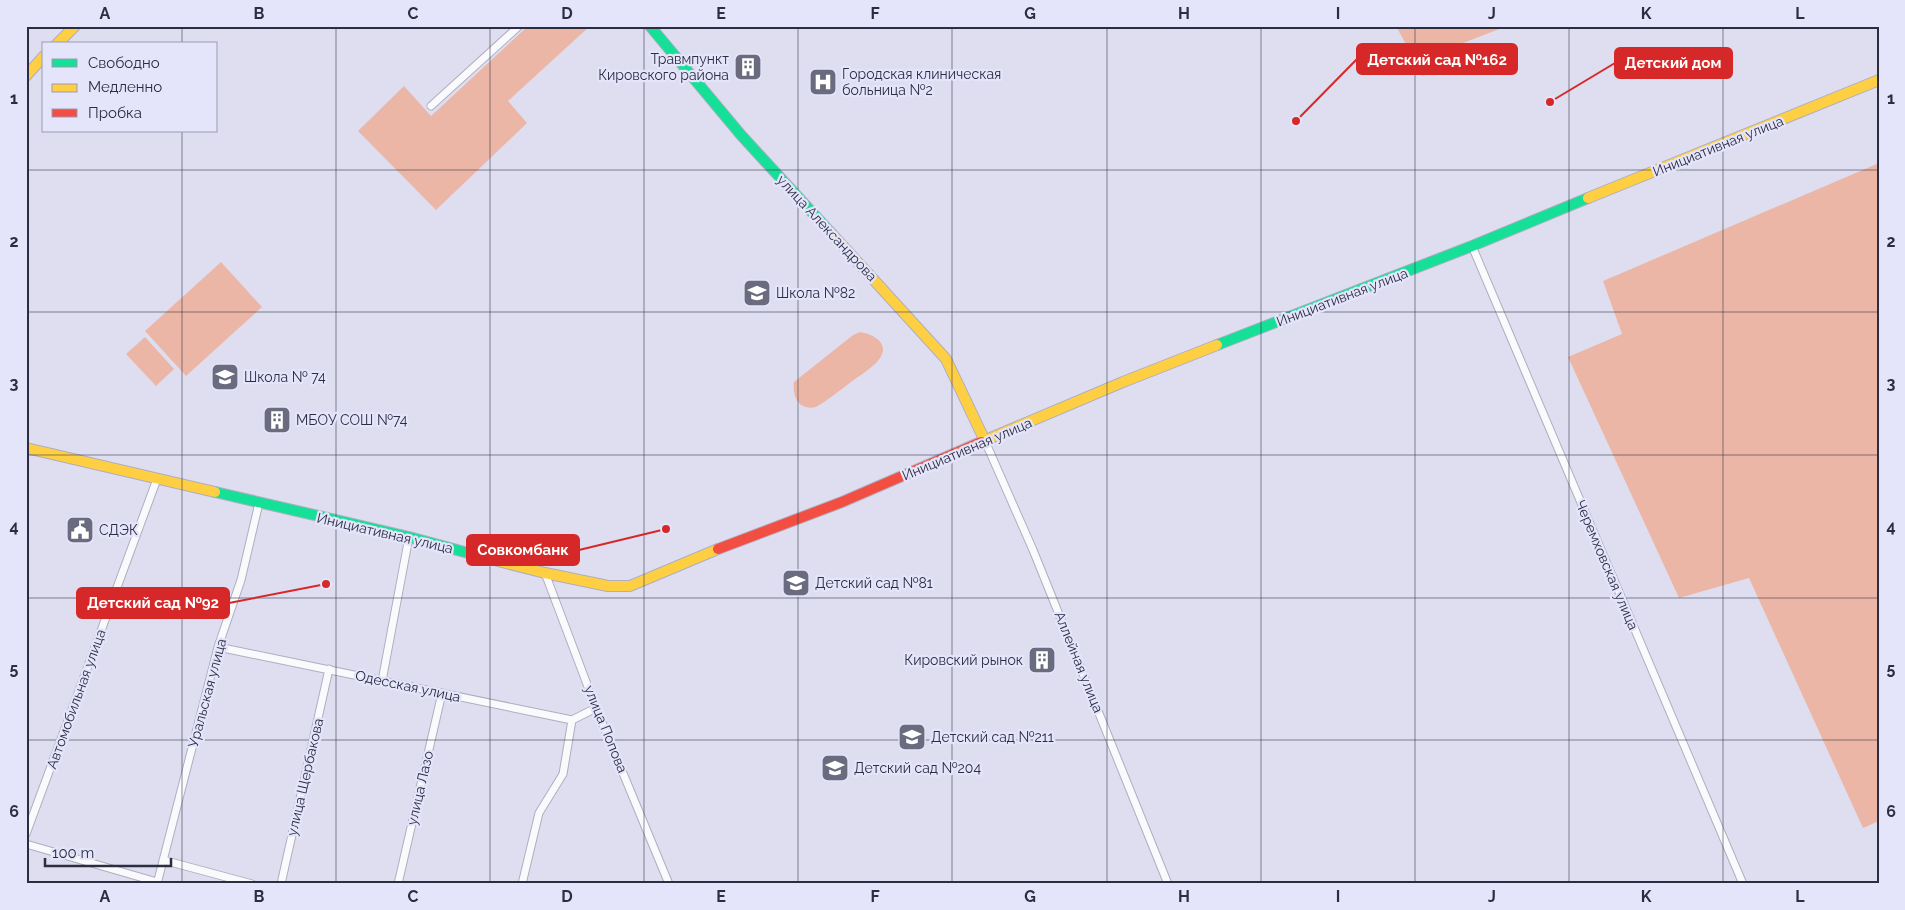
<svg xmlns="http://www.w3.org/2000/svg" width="1905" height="910" viewBox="0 0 1905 910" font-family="Raleway,sans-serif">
<rect width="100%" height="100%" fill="#dedef0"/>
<path fill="#ecb6a6" d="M 528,26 L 590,26 L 508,101 L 527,123 L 436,210 L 358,131 L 404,86 L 431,116 Z
M 1396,26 L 1507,26 L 1432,55 L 1437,70 L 1423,76 Z
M 1879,163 L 1879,821 L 1863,828 L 1749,578 L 1679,598 L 1568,357 L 1622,334 L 1603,281 Z
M 221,262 L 262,307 L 186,376 L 145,331 Z
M 860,332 C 878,335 892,347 876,363 C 869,370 859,376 851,382 C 839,391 828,400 816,407 C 799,411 792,397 794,382 L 853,335 Z
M 145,337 L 174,369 L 156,386 L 126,354 Z"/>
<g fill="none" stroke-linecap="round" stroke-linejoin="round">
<defs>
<path id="street" d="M 431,106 L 519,26
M 1472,246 L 1743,884
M 985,441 L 1033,550 L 1168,884
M 545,573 L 596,708 L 669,884
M 218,647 L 572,720 L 596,708
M 382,681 L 409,537
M 26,834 L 157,479
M 26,844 L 157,882
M 163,860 L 252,884
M 157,884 L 218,647 L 241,580 L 259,503
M 281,884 L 329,669
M 398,884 L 442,693
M 522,884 L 539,813 L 563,774 L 572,720"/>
<path id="fast" d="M 650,26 L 741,135 L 831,233
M 1217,345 L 1472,246 L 1588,198
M 215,492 L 409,537 L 483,557"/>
<path id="slow" d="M 57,44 L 75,26
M 26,76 L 44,56
M 1588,198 L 1879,80
M 831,233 L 946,359 L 985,441
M 981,442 L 1123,382 L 1217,345
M 26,448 L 215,492
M 483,557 L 545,573 L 608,586 L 630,586 L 718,549"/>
<path id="jam" d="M 718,549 L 842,502 L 981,442"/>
</defs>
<use href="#street" stroke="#aeaec0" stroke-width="9"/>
<use href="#fast" stroke="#aeaec0" stroke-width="12"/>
<use href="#slow" stroke="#aeaec0" stroke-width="12"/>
<use href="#jam" stroke="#aeaec0" stroke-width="12"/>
<use href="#street" stroke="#fafafd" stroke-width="7"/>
<use href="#fast" stroke="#16e098" stroke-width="10"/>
<use href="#slow" stroke="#ffcf43" stroke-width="10"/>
<use href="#jam" stroke="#f24e42" stroke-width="10"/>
</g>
<path fill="none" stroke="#2d2d42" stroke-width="1" stroke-opacity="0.55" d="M 182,26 L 182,44M 336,26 L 336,884M 490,26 L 490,884M 644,26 L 644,884M 798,26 L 798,884M 952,26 L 952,884M 1107,26 L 1107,884M 1261,26 L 1261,884M 1415,26 L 1415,884M 1569,26 L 1569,884M 1723,26 L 1723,884M 182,131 L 182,884M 26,170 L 1879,170M 26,312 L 1879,312M 26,455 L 1879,455M 26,598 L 1879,598M 26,740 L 1879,740"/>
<defs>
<symbol id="building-square" viewBox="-11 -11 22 22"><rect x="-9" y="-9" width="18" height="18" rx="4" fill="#6b6b7f" stroke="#e4e5fb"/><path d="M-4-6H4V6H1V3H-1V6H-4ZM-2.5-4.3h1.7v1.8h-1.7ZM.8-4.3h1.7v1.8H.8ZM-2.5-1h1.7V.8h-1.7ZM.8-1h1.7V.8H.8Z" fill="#fff"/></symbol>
<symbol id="hospital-square" viewBox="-11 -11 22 22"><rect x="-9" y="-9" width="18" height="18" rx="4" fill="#6b6b7f" stroke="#e4e5fb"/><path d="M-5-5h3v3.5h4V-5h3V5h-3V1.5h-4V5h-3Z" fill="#fff"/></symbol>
<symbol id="school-square" viewBox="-11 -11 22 22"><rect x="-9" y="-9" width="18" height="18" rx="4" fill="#6b6b7f" stroke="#e4e5fb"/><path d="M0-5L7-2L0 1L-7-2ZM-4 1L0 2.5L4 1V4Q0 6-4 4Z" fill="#fff"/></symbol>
<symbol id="civic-square" viewBox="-11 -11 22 22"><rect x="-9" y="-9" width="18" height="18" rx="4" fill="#6b6b7f" stroke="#e4e5fb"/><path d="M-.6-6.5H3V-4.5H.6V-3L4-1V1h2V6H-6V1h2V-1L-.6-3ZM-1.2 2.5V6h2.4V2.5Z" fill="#fff"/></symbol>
</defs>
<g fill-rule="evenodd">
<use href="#building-square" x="732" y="51" width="32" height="32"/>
<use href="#hospital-square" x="807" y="66" width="32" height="32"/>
<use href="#school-square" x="741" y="277" width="32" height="32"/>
<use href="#school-square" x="209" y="361" width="32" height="32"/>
<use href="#building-square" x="261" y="404" width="32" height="32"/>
<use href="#civic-square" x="64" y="514" width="32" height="32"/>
<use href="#school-square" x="780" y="567" width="32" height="32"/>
<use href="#building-square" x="1026" y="644" width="32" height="32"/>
<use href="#school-square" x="896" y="721" width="32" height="32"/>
<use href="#school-square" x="819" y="752" width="32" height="32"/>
</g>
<g text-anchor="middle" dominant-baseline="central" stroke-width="4.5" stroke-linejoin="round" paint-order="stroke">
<g font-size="14" fill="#2d2d42" stroke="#e4e5fb" text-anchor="start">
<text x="729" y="59" text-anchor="end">Травмпункт<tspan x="729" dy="16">Кировского района</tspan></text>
<text x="842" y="74">Городская клиническая<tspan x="842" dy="16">больница №2</tspan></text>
<text x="776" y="293">Школа №82</text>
<text x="244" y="377">Школа № 74</text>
<text x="296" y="420">МБОУ СОШ №74</text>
<text x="99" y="530">СДЭК</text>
<text x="815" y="583">Детский сад №81</text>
<text x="1023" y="660" text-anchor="end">Кировский рынок</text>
<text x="931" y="737">Детский сад №211</text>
<text x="854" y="768">Детский сад №204</text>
</g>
<g font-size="14" fill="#2d2d42" stroke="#e4e5fb">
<text transform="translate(1718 146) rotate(-22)">Инициативная улица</text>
<text transform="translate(827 228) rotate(47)">улица Александрова</text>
<text transform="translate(1342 297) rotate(-21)">Инициативная улица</text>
<text transform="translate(967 449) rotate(-23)">Инициативная улица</text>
<text transform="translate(385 533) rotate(13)">Инициативная улица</text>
<text transform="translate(1607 565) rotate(67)">Черемховская улица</text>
<text transform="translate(1079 662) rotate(68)">Аллейная улица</text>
<text transform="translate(408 686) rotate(12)">Одесская улица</text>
<text transform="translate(207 693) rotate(-75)">Уральская улица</text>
<text transform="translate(76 699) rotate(-70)">Автомобильная улица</text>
<text transform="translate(606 729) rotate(68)">улица Попова</text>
<text transform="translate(305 777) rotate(-77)">улица Щербакова</text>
<text transform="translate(420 788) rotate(-77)">улица Лазо</text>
</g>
</g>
<path fill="none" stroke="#d62828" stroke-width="2" d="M1296 121L1357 59M1550 102L1615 63M666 529L579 550M326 584L229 603"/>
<g fill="#d62828" stroke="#e4e5fb" stroke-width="2">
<circle cx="1296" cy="121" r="5"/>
<circle cx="1550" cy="102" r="5"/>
<circle cx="666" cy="529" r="5"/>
<circle cx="326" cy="584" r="5"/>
</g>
<g fill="#d62828" stroke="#d62828" stroke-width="2">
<rect x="1357" y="44" width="160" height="30" rx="5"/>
<rect x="1615" y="48" width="117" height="30" rx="5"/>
<rect x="467" y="535" width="112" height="30" rx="5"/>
<rect x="77" y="588" width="152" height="30" rx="5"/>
</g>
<g font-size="15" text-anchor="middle" font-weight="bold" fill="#fff">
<text x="1437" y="65">Детский сад №162</text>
<text x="1673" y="68">Детский дом</text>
<text x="523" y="555">Совкомбанк</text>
<text x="153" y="608">Детский сад №92</text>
</g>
<rect width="1905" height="910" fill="none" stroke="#e4e5fb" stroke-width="55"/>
<rect x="42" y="42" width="175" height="90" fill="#e4e5fb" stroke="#9b9bb1"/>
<rect x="52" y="59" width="25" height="8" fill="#16e098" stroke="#9b9bb1"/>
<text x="88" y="68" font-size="15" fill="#2d2d42">Свободно</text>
<rect x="52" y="84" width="25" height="8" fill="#ffcf43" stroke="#9b9bb1"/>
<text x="88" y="92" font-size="15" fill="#2d2d42">Медленно</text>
<rect x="52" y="109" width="25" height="8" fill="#f24e42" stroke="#9b9bb1"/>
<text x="88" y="118" font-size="15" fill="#2d2d42">Пробка</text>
<path d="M45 858v8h126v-8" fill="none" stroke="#2d2d42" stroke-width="2.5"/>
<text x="52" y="858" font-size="15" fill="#2d2d42" stroke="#e4e5fb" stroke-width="4" paint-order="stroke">100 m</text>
<rect x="28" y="28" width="1850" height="854" fill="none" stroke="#2d2d42" stroke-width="2"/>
<g font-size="16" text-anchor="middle" font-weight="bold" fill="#2d2d42">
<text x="105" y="19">A</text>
<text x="259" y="19">B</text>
<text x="413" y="19">C</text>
<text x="567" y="19">D</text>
<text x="721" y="19">E</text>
<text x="875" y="19">F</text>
<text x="1030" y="19">G</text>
<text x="1184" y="19">H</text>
<text x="1338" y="19">I</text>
<text x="1492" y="19">J</text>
<text x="1646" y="19">K</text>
<text x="1800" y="19">L</text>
<text x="14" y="104">1</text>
<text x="1891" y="104">1</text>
<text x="14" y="247">2</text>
<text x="1891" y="247">2</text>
<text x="14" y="389">3</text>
<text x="1891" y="389">3</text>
<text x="14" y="532">4</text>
<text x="1891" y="532">4</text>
<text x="14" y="674">5</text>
<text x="1891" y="674">5</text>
<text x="14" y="817">6</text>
<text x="1891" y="817">6</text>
<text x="105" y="902">A</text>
<text x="259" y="902">B</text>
<text x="413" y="902">C</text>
<text x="567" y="902">D</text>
<text x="721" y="902">E</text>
<text x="875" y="902">F</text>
<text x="1030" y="902">G</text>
<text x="1184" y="902">H</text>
<text x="1338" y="902">I</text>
<text x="1492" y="902">J</text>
<text x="1646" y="902">K</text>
<text x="1800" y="902">L</text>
</g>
</svg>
